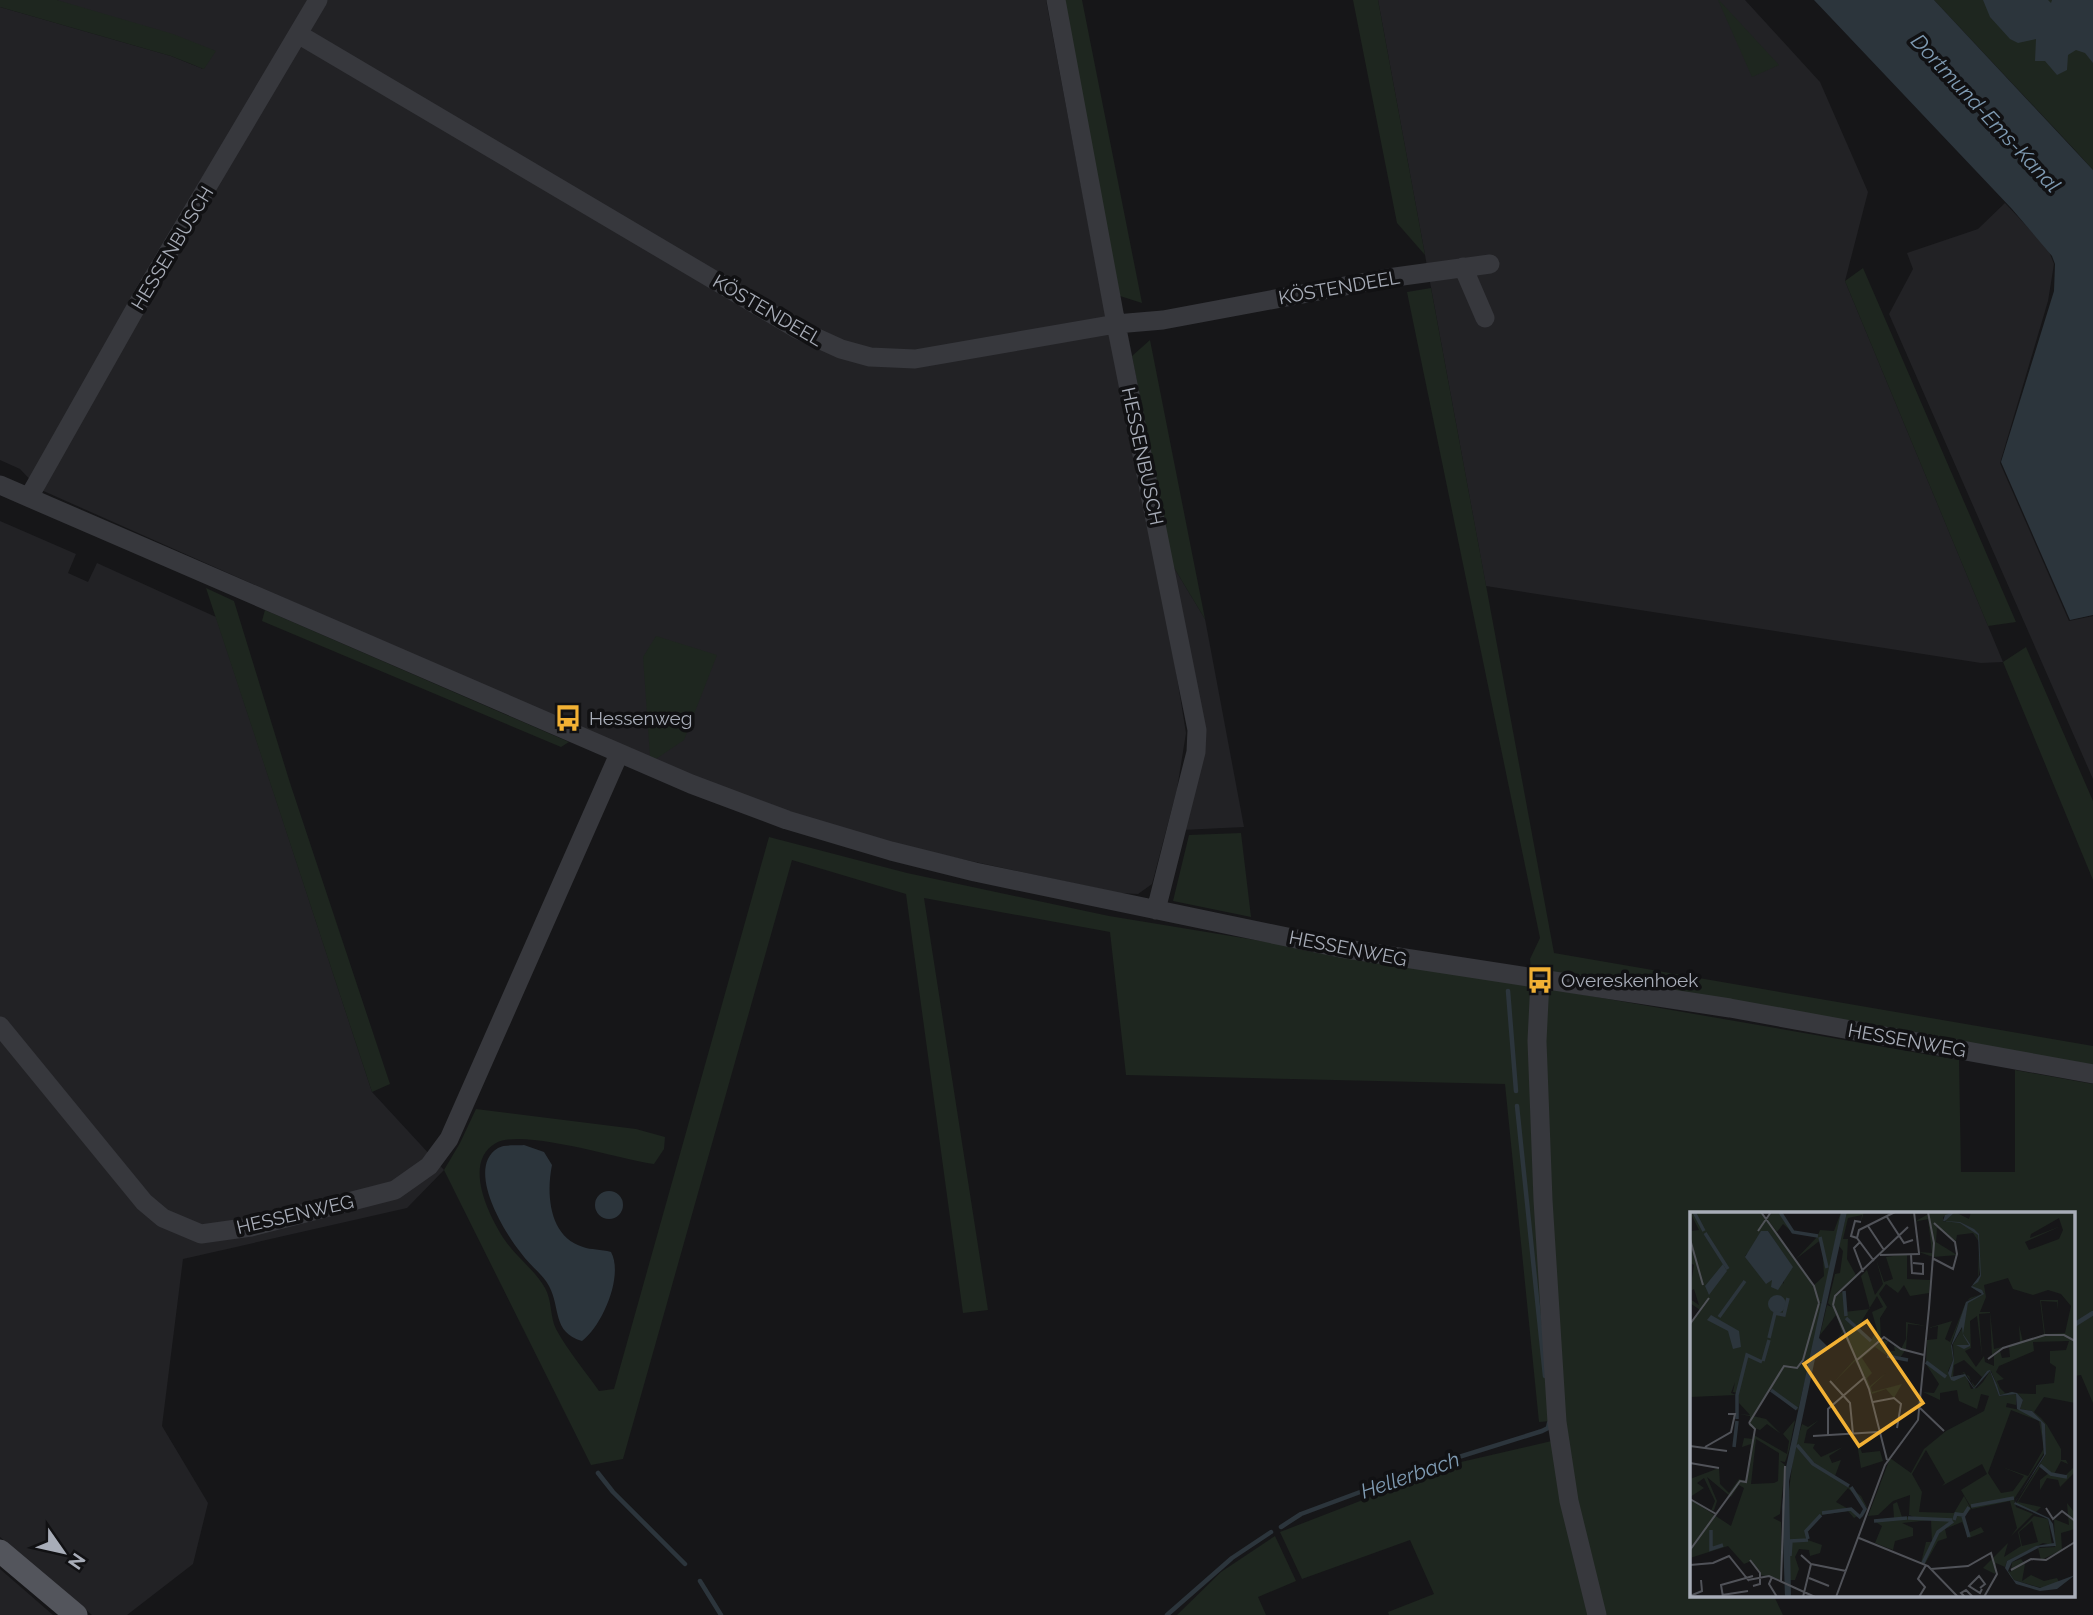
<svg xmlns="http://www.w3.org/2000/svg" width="2093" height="1615" viewBox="0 0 2093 1615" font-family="Raleway,sans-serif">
<rect width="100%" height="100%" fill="#161618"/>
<path fill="#222225" d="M 57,0 L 1046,0 L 1104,307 L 1168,622 L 1186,733 L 1177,789 L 1152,884 L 1138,894 L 1119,893 L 897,845 L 808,819 L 694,780 L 39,489 L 20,469 L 0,460 L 0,7 L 171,56 L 203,69 Z
M 1378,0 L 1745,0 L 1820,82 L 1868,192 L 1845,281 L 2003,662 L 1981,663 L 1486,586 Z
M 2005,203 L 2048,249 L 2054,264 L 2048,301 L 2000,463 L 2069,621 L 2093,616 L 2093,779 L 1889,314 L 1913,269 L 1907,253 L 1978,229 Z
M 0,521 L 76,554 L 68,573 L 88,582 L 97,563 L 216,617 L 372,1092 L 444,1170 L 407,1208 L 183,1259 L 162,1426 L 208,1503 L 193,1564 L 127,1615 L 92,1615 L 0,1537 Z
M 1173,566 L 1205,619 L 1244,827 L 1182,830 L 1203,728 Z
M 0,1569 L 53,1615 L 0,1615 Z"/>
<path fill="#1e261f" d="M 0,0 L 57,0 L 173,34 L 216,51 L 204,69 L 171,56 L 0,7 Z
M 1061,0 L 1082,0 L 1142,303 L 1120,296 Z
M 1353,0 L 1378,0 L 1425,255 L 1397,223 Z
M 1718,0 L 1719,0 L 1779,65 L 1752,77 Z
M 1934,0 L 2093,0 L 2093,170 L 2074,149 Z
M 1863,268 L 2016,622 L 1988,626 L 1845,281 Z
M 1431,288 L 1554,953 L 2093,1046 L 2093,1065 L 1531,972 L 1530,959 L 1540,938 L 1407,292 Z
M 1150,340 L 1205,619 L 1173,566 L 1132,356 Z
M 206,588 L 234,601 L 290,783 L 390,1084 L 372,1092 Z
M 265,610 L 569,742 L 561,747 L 262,621 Z
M 656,636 L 717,655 L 684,740 L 656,759 L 650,756 L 643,657 Z
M 2026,647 L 2093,801 L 2093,880 L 2003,662 Z
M 1241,833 L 1251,917 L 1173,901 L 1189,835 Z
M 769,837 L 907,873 L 1109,916 L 1531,985 L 1551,1421 L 1539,1422 L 1505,1084 L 1126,1075 L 1110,932 L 924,898 L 988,1310 L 963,1313 L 906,894 L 792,860 L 623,1459 L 591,1465 L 444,1170 L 460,1143 L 476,1109 L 636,1129 L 665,1137 L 664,1149 L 654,1164 C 622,1160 523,1128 496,1143 C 462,1162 489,1216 504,1239 C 516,1257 535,1270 545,1288 C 552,1300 550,1317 556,1329 C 568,1351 585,1371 599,1391 L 614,1389 Z
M 1545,988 L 1959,1060 L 1961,1172 L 2015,1172 L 2015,1070 L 2093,1084 L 2093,1403 L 2081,1375 L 2074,1376 L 2074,1214 L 1692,1214 L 1692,1596 L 1774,1596 L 1783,1615 L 1603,1615 L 1575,1497 L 1564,1420 L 1549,1199 Z
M 1556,1440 L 1592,1615 L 1389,1615 L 1388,1612 L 1434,1594 L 1410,1540 L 1302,1579 L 1280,1532 L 1461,1462 Z
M 1275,1536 L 1296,1581 L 1258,1597 L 1266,1615 L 1177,1615 L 1221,1572 Z"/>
<path fill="#2c353c" d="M 1814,0 L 1934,0 L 2093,170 L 2093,615 L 2070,620 L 2001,462 L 2054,291 L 2055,264 L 2052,256 L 2012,209 Z
M 1983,0 L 2048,0 L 2051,3 L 2052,0 L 2093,0 L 2093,63 L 2085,53 L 2076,50 L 2068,55 L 2067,70 L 2057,75 L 2045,61 L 2035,61 L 2036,39 L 2018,43 L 2010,39 L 1990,17 Z
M 524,1145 L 544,1152 L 552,1165 C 546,1194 549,1237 583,1247 C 591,1250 601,1249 611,1252 C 624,1276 602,1326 582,1341 C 552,1332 561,1309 549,1286 C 542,1273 529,1265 521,1253 C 504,1232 465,1168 498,1148 C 504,1144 516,1146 524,1145 Z
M595 1205a14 14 0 1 1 28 0a14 14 0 1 1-28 0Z"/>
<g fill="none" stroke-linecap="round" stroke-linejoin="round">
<path stroke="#2c353c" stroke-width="4.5" d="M 1508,991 L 1516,1091
M 1517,1106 L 1545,1376
M 2074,1325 L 2093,1313
M 598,1473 L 613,1492 L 685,1564
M 1281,1527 L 1301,1514 L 1430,1466 L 1542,1431 L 1548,1428 L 1549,1423
M 700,1581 L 721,1615
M 1167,1615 L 1232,1558 L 1271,1532"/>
<path stroke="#37383d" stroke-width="19" d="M 1056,0 L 1116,324 L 1197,730 L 1196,752 L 1156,910
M 298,34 L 797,329 L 841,349 L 870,357 L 915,359 L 1116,324 L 1163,320 L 1388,278 L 1490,264
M 1463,267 L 1485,318
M 0,485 L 691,784 L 787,820 L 891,851 L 975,872 L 1340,948 L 1730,1008 L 2093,1074
M 29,497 L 143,295 L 318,0
M 1540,980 L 1537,1041 L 1543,1200 L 1557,1422 L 1569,1501 L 1597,1615
M 0,1026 L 144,1202 L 163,1218 L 201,1234 L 251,1227 L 395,1190 L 429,1166 L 449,1139 L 619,754"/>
<path stroke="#53555c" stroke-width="23" d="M 0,1551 L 76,1615"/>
</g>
<defs>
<symbol id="bus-bare" viewBox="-9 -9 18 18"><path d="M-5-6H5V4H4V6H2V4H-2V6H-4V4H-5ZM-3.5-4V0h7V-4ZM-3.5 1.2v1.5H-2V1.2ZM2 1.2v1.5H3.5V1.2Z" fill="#f2b134" stroke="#111113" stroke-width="2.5" paint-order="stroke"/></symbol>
</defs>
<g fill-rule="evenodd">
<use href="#bus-bare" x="549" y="699" width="38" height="38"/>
<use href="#bus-bare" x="1521" y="961" width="38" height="38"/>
</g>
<g text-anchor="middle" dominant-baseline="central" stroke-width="7" stroke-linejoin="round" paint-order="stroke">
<g font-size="19" fill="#a8adb8" stroke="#111113">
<text transform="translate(172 248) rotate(-59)">HESSENBUSCH</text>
<text transform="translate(1339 287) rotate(-10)">KÖSTENDEEL</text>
<text transform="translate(768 310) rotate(30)">KÖSTENDEEL</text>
<text transform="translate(1143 456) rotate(78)">HESSENBUSCH</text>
<text transform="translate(1348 948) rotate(11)">HESSENWEG</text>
<text transform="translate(1907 1040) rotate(10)">HESSENWEG</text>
<text transform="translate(295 1214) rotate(-13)">HESSENWEG</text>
</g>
<g font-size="19" fill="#a8adb8" stroke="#111113" text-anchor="start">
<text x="589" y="718">Hessenweg</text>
<text x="1561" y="980">Overeskenhoek</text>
</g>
<g font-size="21" font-style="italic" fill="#7f9bb3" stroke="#111113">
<text transform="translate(1986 113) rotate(47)">Dortmund-Ems-Kanal</text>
<text transform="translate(1410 1475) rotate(-19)">Hellerbach</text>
</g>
</g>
<g transform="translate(1690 1212)">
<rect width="385" height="385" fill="#161618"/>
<path d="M 0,0 L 71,0 L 124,73 L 134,64 L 132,27 L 106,47 L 127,25 L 102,20 L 93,12 L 87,20 L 77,7 L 83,0 L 92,0 L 103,19 L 128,23 L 130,18 L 144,19 L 151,0 L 133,91 L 126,89 L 133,92 L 108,198 L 80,176 L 63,204 L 76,207 L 91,222 L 77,212 L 70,218 L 59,214 L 60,204 L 49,202 L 60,203 L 49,191 L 48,181 L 43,180 L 45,170 L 41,181 L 46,183 L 0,185 L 0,113 L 10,98 L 0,91 L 0,87 L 9,93 L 4,77 L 0,79 L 4,53 L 0,51 L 0,19 L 9,18 ZM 78,19 L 88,34 L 94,72 L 86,61 L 88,67 L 66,58 L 62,42 L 55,44 ZM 157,0 L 174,0 L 171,10 L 172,3 L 158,6 L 153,27 L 158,27 L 157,47 L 167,65 L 145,84 L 154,79 L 154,100 L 180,97 L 171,64 L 177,58 L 185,83 L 193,72 L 186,47 L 194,70 L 203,67 L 196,45 L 217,42 L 217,67 L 240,68 L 242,46 L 239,81 L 220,84 L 214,73 L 208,81 L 196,72 L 189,82 L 197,95 L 190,106 L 191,128 L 198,129 L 195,139 L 205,139 L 204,134 L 211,137 L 216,127 L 216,110 L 236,114 L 218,112 L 216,137 L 210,146 L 196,143 L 185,135 L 172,146 L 182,161 L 177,166 L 180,174 L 196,161 L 181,175 L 182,180 L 212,172 L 204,186 L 196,177 L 182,182 L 165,149 L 143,171 L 165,147 L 153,121 L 141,137 L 152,120 L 146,103 L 130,123 L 137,93 L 142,95 L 138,91 L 145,62 L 150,61 L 153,39 L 149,34 ZM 187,84 L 193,95 L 182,100 L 187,118 L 181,128 L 168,115 ZM 242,0 L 263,0 L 253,5 L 253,9 L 256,10 L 255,5 L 265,0 L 279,7 L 281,0 L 385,0 L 385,191 L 354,185 L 344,200 L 351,206 L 357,213 L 371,237 L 371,248 L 376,248 L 378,252 L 371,249 L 364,262 L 374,265 L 383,256 L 385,260 L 370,275 L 368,268 L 357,266 L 350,278 L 350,268 L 359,261 L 350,255 L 328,290 L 351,295 L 345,301 L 326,292 L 356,242 L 355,212 L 342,199 L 330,197 L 333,188 L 329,183 L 322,180 L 310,183 L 307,173 L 301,159 L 297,159 L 284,176 L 279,164 L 273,161 L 268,163 L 276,164 L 281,177 L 287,176 L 293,170 L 300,159 L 309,184 L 326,182 L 326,193 L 317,191 L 316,195 L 339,200 L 351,210 L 354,241 L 324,287 L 326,295 L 343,302 L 321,324 L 327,316 L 320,289 L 282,297 L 271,278 L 297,262 L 292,252 L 252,274 L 255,271 L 236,238 L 222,262 L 232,280 L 229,300 L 264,301 L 274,284 L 281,297 L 274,304 L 278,321 L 291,315 L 294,320 L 279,326 L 272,310 L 255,317 L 257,326 L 248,329 L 235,352 L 231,351 L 236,330 L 242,330 L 241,308 L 212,311 L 223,316 L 223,324 L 205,329 L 203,338 L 185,331 L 192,314 L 184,309 L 204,306 L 203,292 L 207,290 L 212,305 L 224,305 L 219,303 L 220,283 L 203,289 L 188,303 L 178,304 L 186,283 L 200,246 L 221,261 L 234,237 L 256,219 L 294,199 L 299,184 L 291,182 L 287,197 L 269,189 L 267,178 L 250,181 L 250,188 L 233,180 L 244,181 L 249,172 L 236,152 L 237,128 L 247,127 L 248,114 L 238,116 L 262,109 L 255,127 L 260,130 L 276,90 L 280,86 L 292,82 L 277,89 L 261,132 L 263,148 L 258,159 L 261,167 L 264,168 L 267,165 L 262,167 L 259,159 L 264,150 L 263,132 L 274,113 L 278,90 L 294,81 L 282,74 L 288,69 L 291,64 L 290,56 L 288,68 L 289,30 L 283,21 L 267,23 L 266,29 L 247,16 L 246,30 L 267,43 L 243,45 L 229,40 L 242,41 L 238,7 L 224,10 ZM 369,6 L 373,18 L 369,27 L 339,38 L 335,30 L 371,14 L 340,26 L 341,22 ZM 318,66 L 323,77 L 343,83 L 358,78 L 371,82 L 381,94 L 375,121 L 355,122 L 351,89 L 367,90 L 367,98 L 368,88 L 350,88 L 354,122 L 333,130 L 329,113 L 330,130 L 319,135 L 320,145 L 312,146 L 310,139 L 304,144 L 304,154 L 295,150 L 294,144 L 286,155 L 275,139 L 281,136 L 280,109 L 287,104 L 292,144 L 289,102 L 300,101 L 302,143 L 312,135 L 304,137 L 300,100 L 290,100 L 296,85 L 294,73 ZM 379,129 L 376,138 L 360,139 L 360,151 L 366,155 L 364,171 L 346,173 L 346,182 L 315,181 L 310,176 L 307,169 L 314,167 L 306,160 L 309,154 L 344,139 L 343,130 ZM 274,148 L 293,166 L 285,174 L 274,160 L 263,166 L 264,153 ZM 321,198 L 349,209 L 354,236 L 338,264 L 312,255 L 334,264 L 323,279 L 311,281 L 298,261 ZM 105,208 L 99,238 L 95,250 L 90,249 L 95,253 L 90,302 L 83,306 L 91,310 L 91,368 L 71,363 L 61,349 L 54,352 L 38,334 L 0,346 L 0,287 L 41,314 L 54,276 L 49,273 L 41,285 L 17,265 L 27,289 L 24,298 L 21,299 L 25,289 L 14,266 L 7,271 L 14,276 L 0,285 L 0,267 L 29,256 L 30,272 L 39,281 L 49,267 L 56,269 L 61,232 L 52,235 L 54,226 L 63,227 L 64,223 L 97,242 L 99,229 L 93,222 ZM 66,227 L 89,241 L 88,269 L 84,271 L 61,272 ZM 129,208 L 117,218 L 114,231 L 125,232 L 123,236 L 131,245 L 153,235 L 139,244 L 142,251 L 151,248 L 145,264 L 171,284 L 178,297 L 158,276 L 146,290 L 169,303 L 164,306 L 158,299 L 131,303 L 117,321 L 118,328 L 132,333 L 130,341 L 120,344 L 119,338 L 109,337 L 105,345 L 109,357 L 105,368 L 100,368 L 97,294 L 104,239 L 112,212 L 118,215 ZM 166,225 L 172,241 L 190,239 L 193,249 L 171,256 ZM 377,291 L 385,301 L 385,317 L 371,321 L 372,338 L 351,348 L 348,336 L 365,335 L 364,307 L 379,313 ZM 344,304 L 358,307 L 362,333 L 353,331 L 317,349 L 315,355 L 306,351 L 305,362 L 293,356 L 318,331 L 314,345 L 331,334 L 328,320 ZM 342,309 L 348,330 L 332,334 L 329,320 ZM 331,347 L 335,352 L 332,369 L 341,363 L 354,369 L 367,366 L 369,370 L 352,376 L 324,368 L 321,365 L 319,362 L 318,358 L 321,360 L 322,350 Z" fill="#1e261f" fill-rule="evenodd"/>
<path d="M 151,0 L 157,0 L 129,126 L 139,136 L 125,147 L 99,269 L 101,384 L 95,385 L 92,295 L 96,255 ZM 265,0 L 255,9 L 270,10 L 284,17 L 289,22 L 291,64 L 288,70 L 282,74 L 292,78 L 294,82 L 278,91 L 273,122 L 280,132 L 280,134 L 274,137 L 266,133 L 279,133 L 273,123 L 272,115 L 262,133 L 264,149 L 261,165 L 275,162 L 284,176 L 297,159 L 300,158 L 307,173 L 310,183 L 322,180 L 327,181 L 333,188 L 330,197 L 342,199 L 355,212 L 356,242 L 325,290 L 359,306 L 363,312 L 366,334 L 350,335 L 322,350 L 318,359 L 324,368 L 350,376 L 385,363 L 367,377 L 350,379 L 326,372 L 315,356 L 317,349 L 346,334 L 364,331 L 358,307 L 324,292 L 354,243 L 351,210 L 327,197 L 326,182 L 309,184 L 300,159 L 284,177 L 275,164 L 264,169 L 261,168 L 258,161 L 263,148 L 261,134 L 276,90 L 292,82 L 281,75 L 290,63 L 288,23 L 270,11 L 253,9 L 255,3 ZM 71,19 L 78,19 L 103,55 L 88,78 L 81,75 L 82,68 L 76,72 L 55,45 ZM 33,52 L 37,59 L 19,83 L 15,74 ZM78 92a9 9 0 1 1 18 0a9 9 0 1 1-18 0ZM 21,103 L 49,119 L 51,135 L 43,137 L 38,119 L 17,108 Z" fill="#2c353c"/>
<path fill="none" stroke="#2c353c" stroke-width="3.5" d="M 4,0 L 14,19M 90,0 L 103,20 L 128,24M 15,21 L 38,57M 130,25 L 137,56M 154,79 L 156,104M 29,105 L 55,69M 156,106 L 181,129M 79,126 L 85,101 L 94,103 L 98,86M 197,144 L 218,148M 73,149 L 79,128M 236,150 L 256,165M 81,178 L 107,197M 47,207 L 47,183 L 57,143 L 72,150M 107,233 L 123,252 L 159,274M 44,235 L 47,209M 350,253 L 361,262 L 377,265M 161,275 L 175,297 L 171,304M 281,294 L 324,286M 132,301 L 161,297 L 171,306M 273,304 L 279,325M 218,306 L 262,308M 264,308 L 266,302 L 274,303 L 279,295M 184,309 L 217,306M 21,318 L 21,337 L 33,333M 118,327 L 116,319 L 131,303M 100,344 L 101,329 L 118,328M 233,351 L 248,320 L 263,309"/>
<path fill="none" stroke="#505258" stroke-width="2" d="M 71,0 L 124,74 L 129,91M 224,0 L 229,41M 238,0 L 244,31 L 239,96M 197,5 L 214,31 L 223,28M 178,14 L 194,38M 68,19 L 81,0M 167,26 L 161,24 L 165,9 L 171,10M 0,27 L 13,73M 170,30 L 164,36 L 173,60M 221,42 L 222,61 L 233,62 L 233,52 L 223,51M 190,43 L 230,42M 242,46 L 263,57 L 267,42 L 265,30 L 244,11M 184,49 L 167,26 L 169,18 L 205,0M 143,93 L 179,177 L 197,248M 143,93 L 145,84 L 218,15M 0,112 L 19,86M 298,147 L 313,136 L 355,123 L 374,123 L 385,129M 167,148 L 194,125 L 211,137 L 234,143M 140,169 L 160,191 L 163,222M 183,190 L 204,186 L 211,192 L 207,216M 230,196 L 254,219M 59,211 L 94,154 L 107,156 L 113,148 L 129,91M 138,223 L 138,197 L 175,165M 123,224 L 188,220M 0,234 L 37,239M 15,235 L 41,220 L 45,202 L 38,202M 0,251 L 29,256M 0,287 L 26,302M 356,296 L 363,307 L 372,299 L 385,309M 169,326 L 238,354 L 268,385M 0,338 L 50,269 L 56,270 L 65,217 L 59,211M 111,343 L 121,352 L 113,385M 60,348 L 70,361 L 70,372 L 63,374M 121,352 L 156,359M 0,353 L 23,351 L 39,344 L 59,369M 241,357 L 278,354 L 301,341 L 307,362 L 294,385M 321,358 L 341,347 L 356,348 L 385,330M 82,365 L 79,372 L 87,385M 119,366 L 139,374M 58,368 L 79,364 L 125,385M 91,369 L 95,254M 282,371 L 289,364 L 295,372 L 290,376M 282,371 L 279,374 L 290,381 L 292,377M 32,383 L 58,379M 0,384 L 12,379 L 11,368M 33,385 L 31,373 L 63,364M 146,385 L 195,253 L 228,208 L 239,96M 229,385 L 235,375 L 228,367 L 236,353M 275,385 L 271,381 L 276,378 L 283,385"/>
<path fill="#f2b134" fill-opacity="0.15" stroke="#f2b134" stroke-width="3.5" d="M 177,109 L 233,191 L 169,234 L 114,152 Z"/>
<rect width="385" height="385" fill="none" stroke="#a8adb8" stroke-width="3.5"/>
</g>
<g transform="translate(63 1552) rotate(124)" stroke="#111113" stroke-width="5" paint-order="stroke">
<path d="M0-5L12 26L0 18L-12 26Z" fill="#a8adb8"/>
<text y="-10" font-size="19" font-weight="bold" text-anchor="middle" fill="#a8adb8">N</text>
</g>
</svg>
